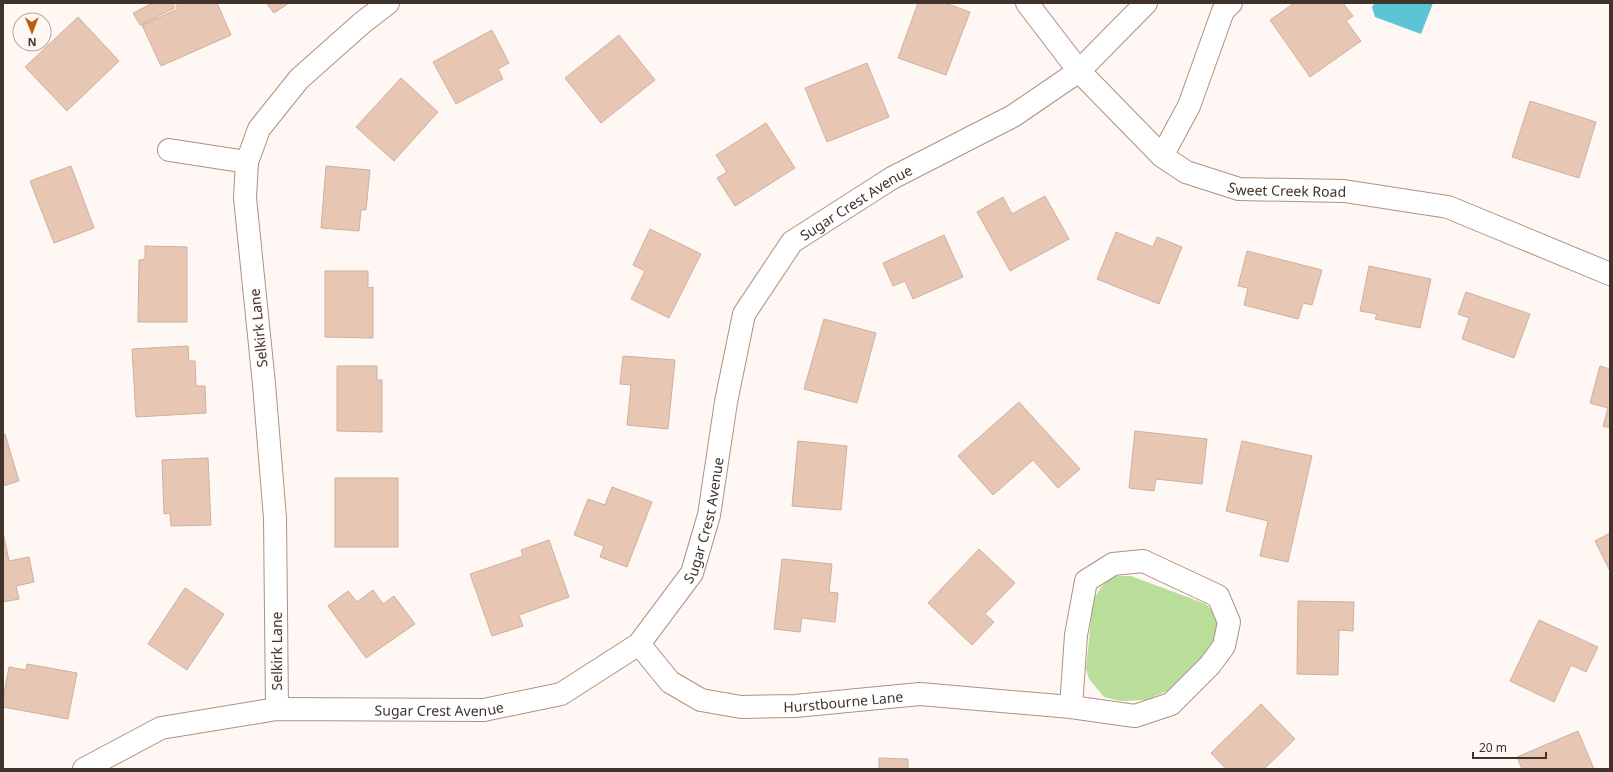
<svg xmlns="http://www.w3.org/2000/svg" width="1613" height="772" viewBox="0 0 1613 772" font-family="'Noto Sans',sans-serif">
<rect width="100%" height="100%" fill="#fef7f3"/>
<path fill="#b9de9a" d="M 1114,576 L 1131,576 L 1206,604 L 1216,616 L 1217,633 L 1207,653 L 1170,690 L 1146,700 L 1120,701 L 1104,697 L 1089,679 L 1086,669 L 1093,600 L 1102,586 Z"/>
<path fill="#5bc4d5" d="M 1375,3 L 1433,3 L 1421,34 L 1375,17 L 1372,7 Z"/>
<path fill="#e7c7b4" stroke="#cfb09d" d="M 153,3 L 172,3 L 175,8 L 140,25 L 133,13 Z
M 175,3 L 217,3 L 231,35 L 161,66 L 142,25 L 178,9 Z
M 266,3 L 289,3 L 274,13 Z
M 918,3 L 945,3 L 970,12 L 946,75 L 898,58 Z
M 1294,3 L 1343,3 L 1353,16 L 1346,21 L 1361,41 L 1310,77 L 1270,20 Z
M 78,17 L 119,61 L 67,111 L 25,67 Z
M 492,30 L 509,63 L 498,69 L 503,79 L 456,104 L 433,62 Z
M 619,35 L 655,80 L 601,123 L 565,78 Z
M 867,63 L 889,117 L 827,142 L 805,88 Z
M 401,78 L 438,112 L 394,161 L 356,127 Z
M 1530,101 L 1596,122 L 1579,178 L 1512,157 Z
M 766,123 L 795,168 L 735,206 L 717,178 L 727,172 L 716,155 Z
M 71,166 L 94,228 L 54,243 L 30,181 Z
M 326,166 L 370,170 L 366,210 L 361,210 L 359,231 L 321,228 Z
M 1045,196 L 1069,239 L 1010,271 L 977,212 L 1003,197 L 1012,214 Z
M 650,229 L 701,254 L 669,318 L 631,299 L 645,271 L 633,265 Z
M 1116,232 L 1153,247 L 1157,237 L 1182,247 L 1159,304 L 1097,279 Z
M 944,235 L 963,277 L 913,299 L 905,281 L 893,286 L 883,263 Z
M 145,246 L 187,247 L 187,322 L 138,322 L 139,260 L 145,259 Z
M 1247,251 L 1322,270 L 1312,305 L 1303,303 L 1298,319 L 1244,305 L 1248,288 L 1238,286 Z
M 1369,266 L 1431,279 L 1420,328 L 1375,319 L 1377,314 L 1360,311 Z
M 325,271 L 368,271 L 368,288 L 373,287 L 373,338 L 325,337 Z
M 1466,292 L 1530,314 L 1514,358 L 1462,339 L 1469,318 L 1458,314 Z
M 824,319 L 876,333 L 857,403 L 804,389 Z
M 188,346 L 189,361 L 195,361 L 196,386 L 205,386 L 206,413 L 136,417 L 132,349 Z
M 623,356 L 675,360 L 668,429 L 627,425 L 631,385 L 620,384 Z
M 337,366 L 377,366 L 377,380 L 382,380 L 382,432 L 337,431 Z
M 1600,366 L 1610,369 L 1610,428 L 1603,426 L 1608,408 L 1590,403 Z
M 1019,402 L 1080,469 L 1058,488 L 1033,460 L 993,495 L 958,456 Z
M 1135,431 L 1207,439 L 1202,484 L 1156,479 L 1154,491 L 1129,488 Z
M 5,434 L 19,481 L 3,486 L 3,435 Z
M 798,441 L 847,446 L 841,510 L 792,506 Z
M 1242,441 L 1312,456 L 1288,562 L 1260,556 L 1268,521 L 1226,511 Z
M 208,458 L 211,525 L 171,526 L 170,513 L 164,514 L 162,460 Z
M 335,478 L 398,478 L 398,547 L 335,547 Z
M 612,487 L 652,502 L 627,567 L 600,557 L 604,546 L 574,535 L 588,499 L 605,505 Z
M 3,532 L 9,561 L 29,557 L 34,582 L 16,586 L 19,599 L 3,602 Z
M 1610,533 L 1610,571 L 1595,541 Z
M 549,540 L 569,597 L 519,615 L 523,626 L 492,636 L 470,574 L 523,556 L 521,550 Z
M 979,549 L 1015,583 L 985,614 L 994,622 L 972,645 L 928,603 Z
M 782,559 L 832,564 L 829,592 L 838,593 L 835,622 L 802,618 L 800,632 L 774,629 Z
M 185,588 L 224,614 L 187,670 L 148,644 Z
M 373,590 L 383,604 L 394,596 L 415,624 L 366,658 L 328,606 L 348,591 L 357,602 Z
M 1298,601 L 1354,602 L 1353,631 L 1339,630 L 1338,675 L 1297,674 Z
M 1539,620 L 1598,647 L 1586,672 L 1571,665 L 1554,702 L 1510,681 Z
M 27,664 L 77,673 L 68,719 L 3,707 L 3,698 L 9,667 L 26,670 Z
M 1261,704 L 1295,739 L 1264,769 L 1226,769 L 1211,753 Z
M 1578,731 L 1594,769 L 1522,769 L 1517,757 Z
M 879,758 L 908,759 L 908,769 L 879,769 Z"/>
<g fill="none" stroke-linecap="round" stroke-linejoin="round">
<defs>
<g id="minor">
<path id="s1" d="M 1027,3 L 1079,71 L 1162,156 L 1186,172 L 1239,189 L 1344,191 L 1448,207 L 1610,274"/>
<path d="M 169,150 L 247,162"/>
<path d="M 1162,156 L 1189,106 L 1223,11 L 1231,3"/>
<path d="M 1143,561 L 1218,596 L 1229,622 L 1224,646 L 1210,665 L 1171,704 L 1135,716 L 1071,707 L 1076,635 L 1086,581 L 1113,564 Z"/>
<path id="s2" d="M 639,644 L 670,682 L 701,700 L 741,707 L 795,706 L 920,694 L 1071,707"/>
<path d="M 277,709 L 275,518 L 264,384 L 245,198 L 247,162 L 259,129 L 299,79 L 362,23 L 388,3"/>
<path id="s3" d="M 84,769 L 161,728 L 277,709 L 484,710 L 561,694 L 639,644 L 692,573 L 709,515 L 726,402 L 744,314 L 792,242 L 892,178 L 1013,116 L 1079,71 L 1146,3"/>
</g>
</defs>
<use href="#minor" stroke="#af927f" stroke-width="24"/>
<use href="#minor" stroke="#fff" stroke-width="22"/>
</g>
<g text-anchor="middle" dominant-baseline="central" stroke-width="3" stroke-linejoin="round" paint-order="stroke">
<g font-size="14" fill="#3f332b" stroke="#fef7f3">
<text stroke="none"><textPath href="#s1" startOffset="337">Sweet Creek Road</textPath></text>
<text stroke="none"><textPath href="#s3" startOffset="1098">Sugar Crest Avenue</textPath></text>
<text transform="translate(258 328) rotate(-96)">Selkirk Lane</text>
<text stroke="none"><textPath href="#s3" startOffset="726">Sugar Crest Avenue</textPath></text>
<text transform="translate(276 651) rotate(-90)">Selkirk Lane</text>
<text stroke="none"><textPath href="#s2" startOffset="228">Hurstbourne Lane</textPath></text>
<text stroke="none"><textPath href="#s3" startOffset="367">Sugar Crest Avenue</textPath></text>
</g>
</g>
<rect width="1613" height="772" fill="none" stroke="#3f332b" stroke-width="8"/>
<g transform="translate(32 32) rotate(179)"><circle r="19" fill="#fef7f3" stroke="#b2a9a3"/>
<path d="M0-3L7 15L0 10L-7 15Z" fill="#bc5d15"/>
<text y="-6" font-size="11" font-weight="bold" text-anchor="middle" fill="#3f332b">N</text>
</g>
<path d="M1473 752v6h73v-6" fill="none" stroke="#3f332b" stroke-width="2"/>
<text x="1479" y="752" font-size="12" fill="#3f332b" stroke="#fef7f3" stroke-width="3" paint-order="stroke">20 m</text>
</svg>
